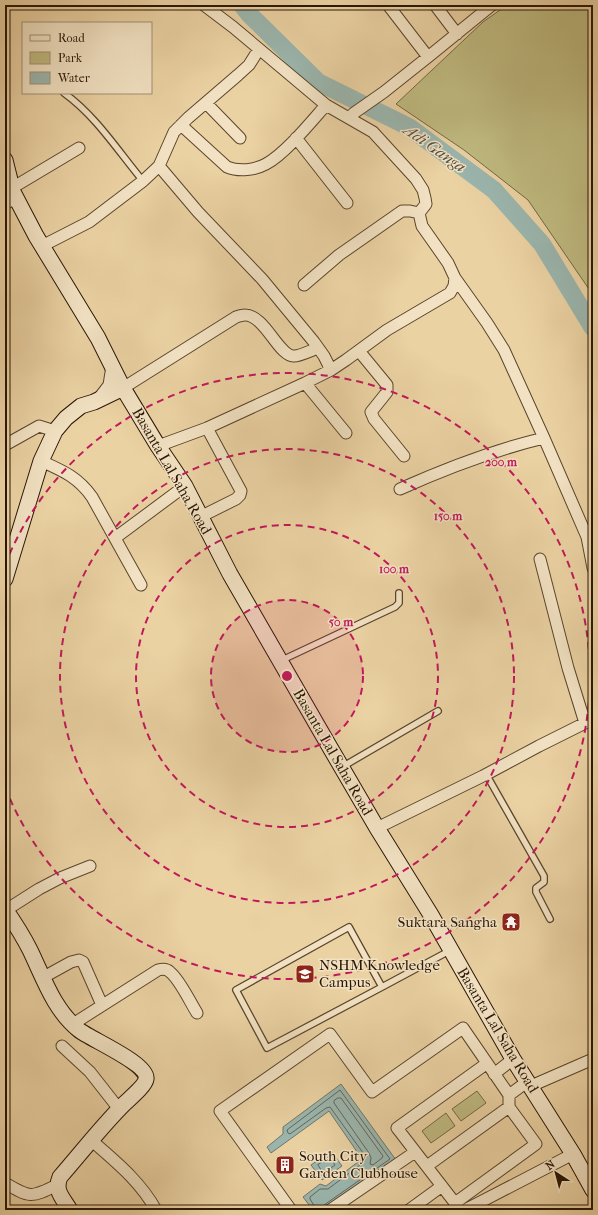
<svg xmlns="http://www.w3.org/2000/svg" width="598" height="1215" viewBox="0 0 598 1215" font-family="'IM FELL French Canon',serif">
<rect width="100%" height="100%" fill="#ebd2a3"/>
<filter id="stains"><feTurbulence type="fractalNoise" baseFrequency=".005" numOctaves="4"/><feColorMatrix values="0 0 0 0 .2 0 0 0 0 .09 0 0 0 0 .02 0 0 0 .5 -.17"/></filter>
<radialGradient id="worn" r=".72"><stop offset=".6" stop-color="#630" stop-opacity="0"/><stop offset="1" stop-color="#630" stop-opacity=".3"/></radialGradient>
<path fill="#bfba80" stroke="#746842" d="M 507,5 L 593,5 L 593,295 L 528,200 L 464,150 L 396,104 L 483,22 Z
M 477,1091 L 486,1103 L 461,1121 L 452,1109 Z
M 446,1113 L 455,1126 L 431,1143 L 422,1131 Z"/>
<path fill="#9bb6ae" stroke="#6e766a" d="M 341,1084 L 396,1160 L 323,1210 L 313,1210 L 303,1197 L 320,1184 L 326,1186 L 362,1159 L 329,1111 L 271,1153 L 267,1147 L 283,1134 L 283,1127 Z
M 331,1151 L 342,1166 L 322,1180 L 311,1165 Z"/>
<g fill="none" stroke-linecap="round" stroke-linejoin="round">
<path stroke="#62665a" stroke-width="1" d="M 338,1098 L 341,1098 L 383,1156 L 382,1158 L 373,1165 L 370,1164 L 371,1158 L 369,1153 L 334,1103 L 334,1101 Z
M 330,1157 L 335,1165 L 323,1173 L 318,1165 Z
M 316,1210 L 315,1207 L 310,1199 L 310,1197 L 320,1189 L 328,1189 L 364,1162 L 366,1157 L 330,1107 L 326,1108 L 290,1134 L 288,1133 L 287,1130 L 340,1090 L 390,1159 L 324,1205 L 322,1210"/>
<path stroke="#9bb6ae" stroke-width="18" d="M 242,5 L 249,14 L 318,82 L 409,127 L 494,190 L 542,244 L 593,328"/>
<defs>
<path id="lane" d="M 64,93 C 96,116 118,151 143,181
M 280,661 L 395,607 L 399,603 L 399,593
M 342,767 L 438,711
M 486,774 L 544,876 L 544,882 L 536,888 L 536,892 L 550,919
M 382,987 L 267,1048 L 236,990 L 349,927 L 382,987 L 451,950"/>
<path id="street" d="M 388,5 L 428,57 L 492,5
M 435,5 L 457,34
M 206,103 L 240,138
M 349,118 L 354,113 L 384,92 L 428,57
M 181,125 L 227,167 C 239,172 255,170 266,164 C 285,154 311,122 326,105
M 296,138 L 347,203
M 159,166 L 198,212 L 262,279 L 314,342 L 324,356 L 331,370
M 12,188 L 79,148
M 5,204 L 16,197
M 42,246 L 89,222 L 143,181 L 159,166 L 174,132 L 188,118 L 238,75 L 249,65 L 259,49
M 455,278 L 487,323 L 504,350 L 544,438 L 587,537 L 593,568
M 304,285 L 339,255 L 402,211 L 410,211 L 419,213
M 359,351 L 387,385 L 387,392 L 371,412 L 374,419 L 404,456
M 305,383 L 346,433
M 123,388 L 236,317 C 239,316 242,315 245,315 C 265,315 279,357 294,356 C 300,356 312,350 318,348
M 99,398 L 109,385 L 112,366
M 5,445 L 39,426 L 55,431
M 158,446 L 207,428 L 305,383 L 331,370 L 346,360 L 387,330 L 450,293 L 454,286 L 455,278 L 448,263 L 422,226 L 419,213 L 426,204 L 425,198 L 423,190 L 416,179 L 373,132 L 326,105 L 233,27 L 204,5
M 41,461 C 63,471 78,477 92,497 L 141,585
M 400,489 C 447,468 494,450 544,438
M 200,517 L 236,499 L 240,495 L 241,491 L 207,428
M 115,538 L 185,486
M 377,828 L 483,776 L 539,746 L 585,723 L 568,668 L 540,559
M 6,910 L 39,889 L 60,878 L 90,866
M 42,978 L 71,962 L 79,960 L 83,962 L 102,1005
M 73,1024 L 158,970 C 162,969 167,969 170,972 C 180,980 190,1002 197,1013
M 62,1046 L 90,1072 L 119,1109
M 486,1064 L 397,1128 L 455,1203 L 536,1144 L 509,1107 L 509,1095 L 528,1081
M 494,1074 L 513,1059
M 531,1086 L 593,1059
M 91,1140 C 116,1162 140,1181 156,1210
M 427,1166 L 509,1107
M 5,1183 C 30,1198 31,1198 57,1185
M 291,1210 L 220,1111 L 330,1034 L 372,1092 L 463,1028 L 509,1095
M 330,1210 L 415,1152
M 409,1210 L 442,1186
M 465,1210 L 573,1154"/>
<path id="secondary" d="M 5,160 L 13,192 L 36,236 L 98,338 L 123,388 L 158,446 L 185,486 L 230,574 L 328,744 L 377,828 L 431,915 L 513,1059 L 573,1154 L 593,1190
M 5,579 L 41,461 L 55,431 L 66,418 L 81,406 L 94,402 L 123,388
M 5,909 C 14,922 23,936 30,950 C 44,979 54,1010 79,1030 C 90,1039 149,1064 146,1079 C 145,1086 129,1099 124,1104 C 101,1127 81,1153 60,1177 C 54,1191 63,1198 70,1210"/>
</defs>
<use href="#lane" stroke="#5a452c" stroke-width="8"/>
<use href="#street" stroke="#5a452c" stroke-width="13"/>
<use href="#secondary" stroke="#2a1605" stroke-width="17"/>
<use href="#lane" stroke="#f2e2c3" stroke-width="5.5"/>
<use href="#street" stroke="#f2e2c3" stroke-width="11"/>
<use href="#secondary" stroke="#f2e2c3" stroke-width="15"/>
</g>
<circle cx="287" cy="676" r="76" fill="#c2185b" fill-opacity=".12"/>
<g fill="none" stroke="#c2185b" stroke-width="2" stroke-dasharray="7 5">
<circle cx="287" cy="676" r="76"/>
<circle cx="287" cy="676" r="151"/>
<circle cx="287" cy="676" r="227"/>
<path d="M5 565A303 303 0 1 1 5 787"/>
</g>
<defs>
<symbol id="temple-square" viewBox="-11 -11 22 22"><rect x="-9" y="-9" width="18" height="18" rx="4" fill="#8f2418" stroke="#f2e2c3"/><path d="M0-6L5-2H3V0L6.5 2.5H4V6H1.5V3h-3V6H-4V2.5H-6.5L-3 0V-2H-5Z" fill="#fff"/></symbol>
<symbol id="university-square" viewBox="-11 -11 22 22"><rect x="-9" y="-9" width="18" height="18" rx="4" fill="#8f2418" stroke="#f2e2c3"/><path d="M0-5L7-2L0 1L-7-2ZM-4 1L0 2.5L4 1V4Q0 6-4 4Z" fill="#fff"/></symbol>
<symbol id="building-square" viewBox="-11 -11 22 22"><rect x="-9" y="-9" width="18" height="18" rx="4" fill="#8f2418" stroke="#f2e2c3"/><path d="M-4-6H4V6H1V3H-1V6H-4ZM-2.5-4.3h1.7v1.8h-1.7ZM.8-4.3h1.7v1.8H.8ZM-2.5-1h1.7V.8h-1.7ZM.8-1h1.7V.8H.8Z" fill="#fff"/></symbol>
</defs>
<g fill-rule="evenodd">
<use href="#temple-square" x="500" y="911" width="22" height="22"/>
<use href="#university-square" x="294" y="963" width="22" height="22"/>
<use href="#building-square" x="274" y="1154" width="22" height="22"/>
</g>
<g text-anchor="middle" dominant-baseline="central" stroke-width="3" stroke-linejoin="round" paint-order="stroke">
<g font-size="15" fill="#2a1605" stroke="#f2e2c3">
<text transform="translate(172 471) rotate(60)">Basanta Lal Saha Road</text>
<text transform="translate(333 752) rotate(60)">Basanta Lal Saha Road</text>
<text transform="translate(498 1030) rotate(59)">Basanta Lal Saha Road</text>
</g>
<g font-size="15" fill="#2a1605" stroke="#f2e2c3" text-anchor="start">
<text x="497" y="922" text-anchor="end">Suktara Sangha</text>
<text x="319" y="965">NSHM Knowledge<tspan x="319" dy="17">Campus</tspan></text>
<text x="299" y="1156">South City<tspan x="299" dy="17">Garden Clubhouse</tspan></text>
</g>
<g font-size="16" font-style="italic" fill="#524e40" stroke="#f2e2c3">
<text transform="translate(435 148) rotate(35)">Adi Ganga</text>
</g>
</g>
<circle cx="287" cy="676" r="6" fill="#c2185b" stroke="#f2e2c3" stroke-width="2"/>
<g font-size="12" text-anchor="middle" font-weight="bold" fill="#c2185b" stroke="#f2e2c3" stroke-width="3" stroke-linejoin="round" paint-order="stroke">
<text x="501" y="466">200 m</text>
<text x="448" y="520">150 m</text>
<text x="394" y="573">100 m</text>
<text x="341" y="626">50 m</text>
</g>
<rect width="598" height="1215" fill="none" stroke="#ebd2a3" stroke-width="20"/>
<rect x="6" y="6" width="586" height="1203" fill="none" stroke="#2a1605" stroke-width="2"/>
<rect x="10" y="10" width="578" height="1195" fill="none" stroke="#2a1605"/>
<rect x="22" y="22" width="130" height="72" fill="#f2e2c3" stroke="#a29077"/>
<rect x="30" y="35" width="20" height="6" fill="#f2e2c3" stroke="#a29077"/>
<text x="58" y="42" font-size="12" fill="#2a1605">Road</text>
<rect x="30" y="52" width="20" height="12" fill="#bfba80" stroke="#a29077"/>
<text x="58" y="62" font-size="12" fill="#2a1605">Park</text>
<rect x="30" y="72" width="20" height="12" fill="#9bb6ae" stroke="#a29077"/>
<text x="58" y="82" font-size="12" fill="#2a1605">Water</text>
<g transform="translate(556 1173) rotate(324)" stroke="#f2e2c3" stroke-width="3" paint-order="stroke">
<path d="M0-3L7 15L0 10L-7 15Z" fill="#2a1605"/>
<text y="-6" font-size="11" font-weight="bold" text-anchor="middle" fill="#2a1605">N</text>
</g>
<rect width="100%" height="100%" filter="url(#stains)"/>
<rect width="100%" height="100%" fill="url(#worn)"/>
</svg>
